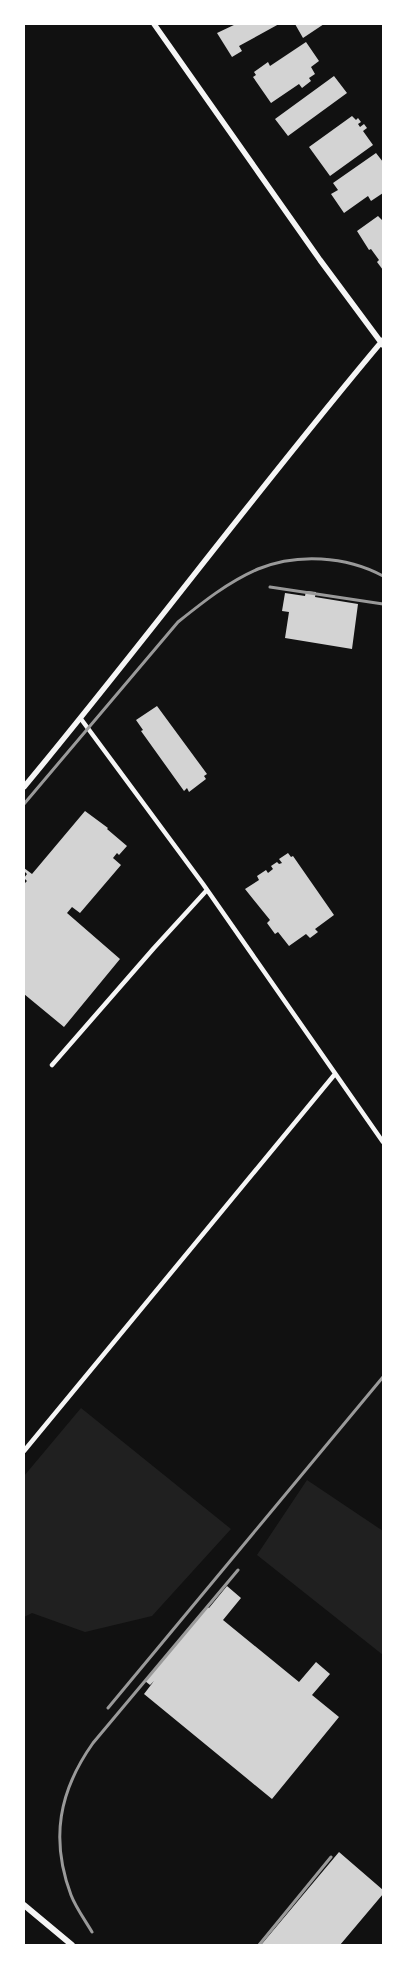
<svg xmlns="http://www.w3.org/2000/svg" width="407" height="1969" viewBox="0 0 407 1969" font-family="'DejaVu Sans',sans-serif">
<rect width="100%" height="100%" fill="#111"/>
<path fill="#202020" d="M 81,1408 L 231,1529 L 152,1616 L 85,1632 L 32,1613 L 24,1617 L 24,1476 Z
M 307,1480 L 383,1531 L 383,1655 L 257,1555 Z"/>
<path fill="#d3d3d3" d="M 236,24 L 279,24 L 239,46 L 242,51 L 232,57 L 217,33 Z
M 295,24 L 324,24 L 303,38 Z
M 306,42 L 319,61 L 311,67 L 315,74 L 309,78 L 311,81 L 302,88 L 299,84 L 271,103 L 253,77 L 256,75 L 254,72 L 268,62 L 270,66 Z
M 334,76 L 347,93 L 288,136 L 275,119 Z
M 352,116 L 356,120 L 358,118 L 361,122 L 358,124 L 360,127 L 364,124 L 367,128 L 363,131 L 373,145 L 330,176 L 309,147 Z
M 376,153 L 383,162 L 383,193 L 371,201 L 368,196 L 344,213 L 331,194 L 338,190 L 333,183 Z
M 378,216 L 383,221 L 383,270 L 377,262 L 379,260 L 371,249 L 369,250 L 357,231 Z
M 306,591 L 316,592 L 315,597 L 358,604 L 352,649 L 285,638 L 289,612 L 282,611 L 285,593 L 305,596 Z
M 157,706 L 207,774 L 204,776 L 206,779 L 189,792 L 187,788 L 184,791 L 141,731 L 143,730 L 136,720 Z
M 85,811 L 108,828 L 107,829 L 127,846 L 119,855 L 117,853 L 113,858 L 121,865 L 80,913 L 72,907 L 67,913 L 120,959 L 64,1027 L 24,994 L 24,884 L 27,881 L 24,878 L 27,874 L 24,871 L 24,868 L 32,874 Z
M 288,853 L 291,857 L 293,856 L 334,915 L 315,929 L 318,932 L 310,938 L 306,934 L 289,946 L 278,932 L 275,934 L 267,923 L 270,920 L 245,889 L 259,880 L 257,876 L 266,870 L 268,873 L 273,869 L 271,866 L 277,862 L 279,864 L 282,863 L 279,859 Z
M 227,1586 L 241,1598 L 223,1620 L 299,1682 L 316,1662 L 330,1674 L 312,1695 L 339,1717 L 272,1799 L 144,1694 L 154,1681 L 150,1685 L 145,1681 L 194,1621 L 207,1607 L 209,1608 Z
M 339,1852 L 383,1890 L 383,1894 L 340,1945 L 261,1945 Z"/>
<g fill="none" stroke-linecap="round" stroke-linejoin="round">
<path stroke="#f5f5f5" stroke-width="4.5" d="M 81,719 L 203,884 L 383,1142
M 52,1065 L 154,948 L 207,890
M 24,1451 L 335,1074"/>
<path stroke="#f5f5f5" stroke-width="5.5" d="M 154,24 L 320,260 L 383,345
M 24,787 C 146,640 260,486 383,340"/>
<path stroke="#f5f5f5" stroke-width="6" d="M 24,1905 L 72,1945"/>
<path stroke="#9a9a9a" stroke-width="3" d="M 270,587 L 383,604
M 24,804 L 178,622 C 203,602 228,582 258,569 C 297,553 346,556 383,576
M 108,1708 L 383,1377
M 92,1932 C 85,1920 76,1908 71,1895 C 50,1839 59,1791 93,1743 L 238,1570
M 259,1945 L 331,1857"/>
</g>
<rect width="407" height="1969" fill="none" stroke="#ffffff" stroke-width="50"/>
</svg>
